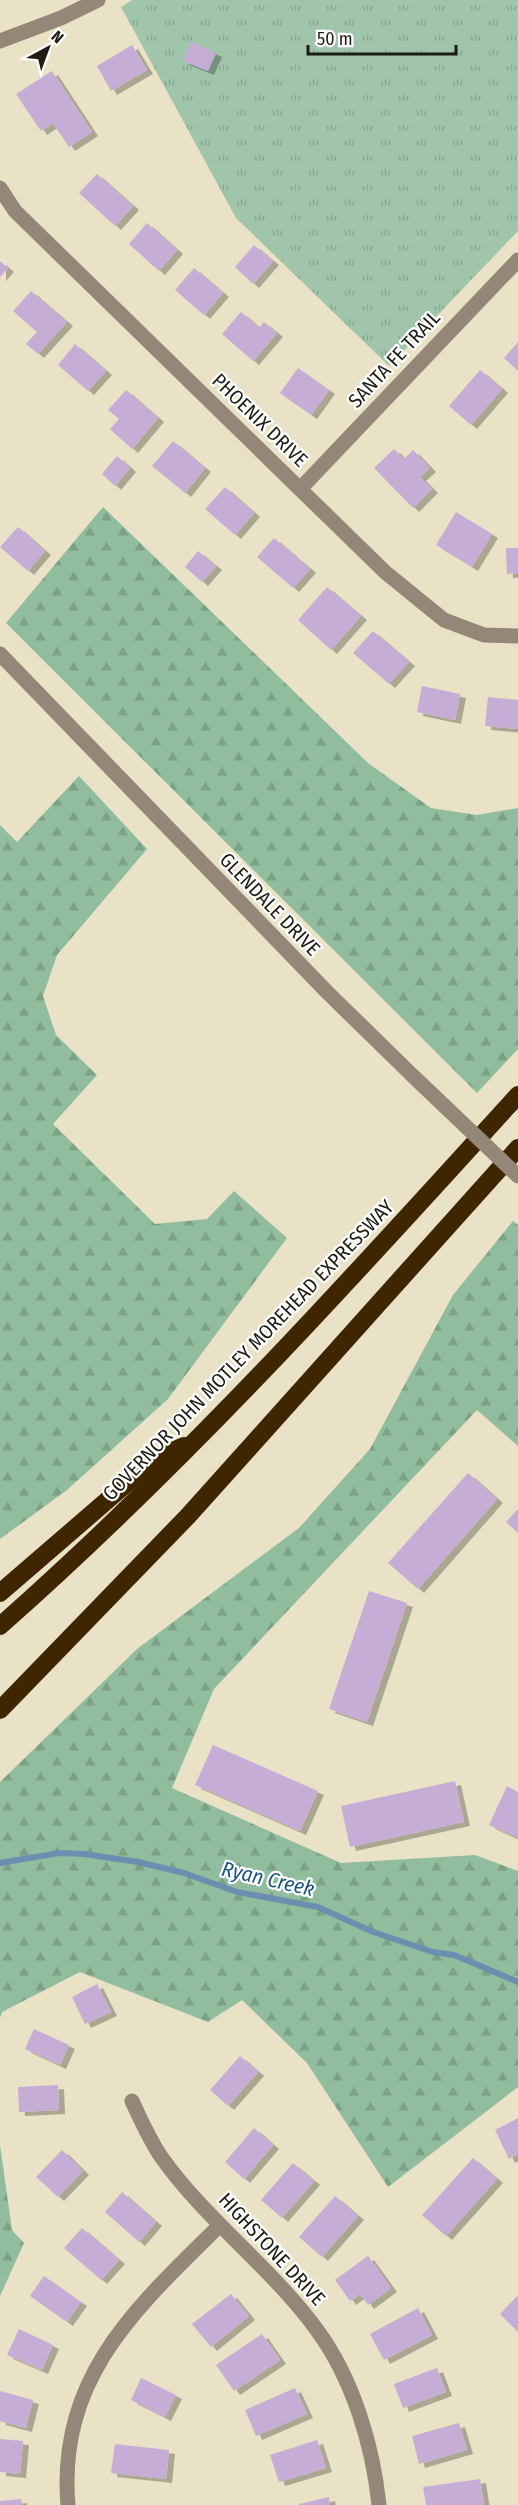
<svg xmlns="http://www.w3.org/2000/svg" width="518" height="2505" viewBox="0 0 518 2505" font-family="'Fira Sans Condensed',sans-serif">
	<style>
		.forest { fill: url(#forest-firs) }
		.park { fill: url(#park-tufts) }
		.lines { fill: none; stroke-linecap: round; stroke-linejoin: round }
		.stream { stroke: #6a8faf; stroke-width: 6 }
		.building { fill: #c5add6; filter: url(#shadow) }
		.minor { stroke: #958778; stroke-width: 15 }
		.highway { stroke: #3f2500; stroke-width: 18 }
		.minor-bridge { stroke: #958778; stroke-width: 15 }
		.labels { text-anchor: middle; stroke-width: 4.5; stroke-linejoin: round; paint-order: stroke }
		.street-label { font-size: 20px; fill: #1f1d13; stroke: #fff }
		.water-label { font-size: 21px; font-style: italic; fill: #1b5681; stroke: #fff }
	</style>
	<defs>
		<pattern id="forest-firs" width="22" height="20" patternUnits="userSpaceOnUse" patternTransform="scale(1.5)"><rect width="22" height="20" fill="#91bc9e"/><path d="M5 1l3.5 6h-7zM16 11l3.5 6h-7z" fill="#7da187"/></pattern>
		<pattern id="park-tufts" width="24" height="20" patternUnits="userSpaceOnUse" patternTransform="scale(1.5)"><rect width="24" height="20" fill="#a0c5ab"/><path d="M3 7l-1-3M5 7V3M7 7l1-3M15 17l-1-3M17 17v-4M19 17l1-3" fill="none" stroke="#89a992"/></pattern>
		<filter id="shadow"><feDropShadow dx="6" dy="4" stdDeviation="0" flood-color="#0004"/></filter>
	</defs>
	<rect width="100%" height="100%" fill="#e9e2c7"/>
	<g class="forest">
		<path d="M103 507 368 763 431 808 477 815 518 808V1049L477 1093 6 623Z"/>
		<path d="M79 776 147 849 57 955 43 996 56 1035 97 1075 53 1124 155 1224 207 1219 234 1191 287 1238 168 1399 67 1490 0 1539V825L17 842Z"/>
		<path d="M513 1221 518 1225V1446L477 1410 214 1689 172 1788 341 1863 475 1855 518 1871V2087L388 2187 307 2063 242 2000 208 2022 80 1972 2 2012 0 2018V1782L137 1649 299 1528 370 1449 453 1295Z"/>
		<path d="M0 2145 12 2230 24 2243 0 2296Z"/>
	</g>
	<path class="park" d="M132 0H518V231L389 366 236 218 121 7Z"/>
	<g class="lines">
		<path class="stream" d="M0 1863 59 1853 84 1854 138 1862 184 1873 237 1892 318 1907 373 1932 433 1952 454 1955 518 1982"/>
	</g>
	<g class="building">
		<path d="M191 42 216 53 208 71 183 61Z"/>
		<path d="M132 45 147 70 111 91 97 66Z"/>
		<path d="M52 71 92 132 69 147 53 123 41 131 16 94Z"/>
		<path d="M97 174 133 206 115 226 79 193Z"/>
		<path d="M147 223 177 250 159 271 129 244Z"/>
		<path d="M254 245 273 261 253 284 235 267Z"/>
		<path d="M0 261 8 268 0 277Z"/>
		<path d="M194 268 223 293 204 315 175 290Z"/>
		<path d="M31 291 67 322 38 354 26 344 37 332 13 311Z"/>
		<path d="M241 312 259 328 264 322 277 333 253 361 222 334Z"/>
		<path d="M518 342V371L504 358Z"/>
		<path d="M75 344 106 371 88 391 58 365Z"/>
		<path d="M298 368 329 390 311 415 280 393Z"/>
		<path d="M480 370 502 389 471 425 449 406Z"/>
		<path d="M126 390 158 418 132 449 110 429 119 419 108 410Z"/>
		<path d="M173 441 205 468 185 493 152 466Z"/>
		<path d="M394 449 404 459 413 450 430 468 420 477 432 489 413 508 374 468Z"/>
		<path d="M117 456 130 468 115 486 102 474Z"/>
		<path d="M225 487 254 513 235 535 205 509Z"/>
		<path d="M456 512 492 534 472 567 436 545Z"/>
		<path d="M18 527 45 551 28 571 0 547Z"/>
		<path d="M274 538 310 569 293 588 257 557Z"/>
		<path d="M506 548H518V573L507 574Z"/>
		<path d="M198 551 216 566 202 582 185 567Z"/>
		<path d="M327 587 361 616 331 650 298 620Z"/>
		<path d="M373 631 409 662 389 684 353 653Z"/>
		<path d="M422 686 460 694 455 720 417 712Z"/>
		<path d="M488 697 518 700V729L485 726Z"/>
		<path d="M468 1473 497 1499 418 1589 388 1563Z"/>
		<path d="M518 1509V1533L506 1522Z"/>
		<path d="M369 1591 407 1603 367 1722 329 1709Z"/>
		<path d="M213 1745 318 1791 300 1831 195 1785Z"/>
		<path d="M455 1781 464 1822 350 1847 341 1806Z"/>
		<path d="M507 1786 518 1792V1838L489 1825Z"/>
		<path d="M97 1984 111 2012 85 2024 72 1997Z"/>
		<path d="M34 2029 69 2045 60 2065 25 2049Z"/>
		<path d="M240 2056 258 2072 228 2106 210 2090Z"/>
		<path d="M58 2085 59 2110 19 2112 18 2087Z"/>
		<path d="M518 2118V2154L509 2159 495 2130Z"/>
		<path d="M254 2128 273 2145 244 2179 225 2162Z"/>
		<path d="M62 2150 83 2171 58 2197 36 2177Z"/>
		<path d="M473 2158 497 2179 446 2236 422 2215Z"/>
		<path d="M293 2163 314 2181 282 2218 261 2200Z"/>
		<path d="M122 2192 156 2222 139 2242 105 2212Z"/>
		<path d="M335 2196 358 2216 322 2257 299 2237Z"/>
		<path d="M82 2228 119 2260 101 2280 64 2248Z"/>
		<path d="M368 2256 391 2288 368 2305 360 2294 350 2301 335 2280Z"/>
		<path d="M44 2276 81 2302 67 2322 30 2296Z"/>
		<path d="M231 2294 249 2316 211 2347 192 2324Z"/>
		<path d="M518 2295V2332L500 2314Z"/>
		<path d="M418 2308 432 2335 384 2360 370 2334Z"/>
		<path d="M19 2329 53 2345 42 2370 7 2355Z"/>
		<path d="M262 2334 280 2360 234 2391 216 2365Z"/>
		<path d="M437 2368 446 2392 403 2408 394 2384Z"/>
		<path d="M141 2378 176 2395 165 2417 131 2400Z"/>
		<path d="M295 2388 307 2414 256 2436 245 2410Z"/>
		<path d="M0 2391 33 2400 26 2428 0 2421Z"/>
		<path d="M459 2423 467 2450 419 2464 412 2436Z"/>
		<path d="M0 2439 23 2441 20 2474 0 2472Z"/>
		<path d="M317 2440 326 2468 279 2482 270 2455Z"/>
		<path d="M115 2444 169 2450 166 2479 111 2473Z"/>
		<path d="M480 2479 484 2505H426L423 2487Z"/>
		<path d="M329 2497 330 2505H299V2504Z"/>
		<path d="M21 2499 22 2505H0V2501Z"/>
	</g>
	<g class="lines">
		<g class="minor">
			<path d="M0 41 61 18 98 0"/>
			<path d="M0 188 15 211 385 572 444 620 484 635 518 636"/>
			<path d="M301 488 518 260"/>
			<path d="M0 654 328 993 414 1077"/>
			<path d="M132 2101C141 2120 150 2141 162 2158 207 2221 271 2267 317 2330 353 2379 373 2446 379 2505"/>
			<path d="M68 2505C57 2377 137 2307 220 2225"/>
		</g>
		<g class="highway">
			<path d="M0 1593 155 1459 184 1446"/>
			<path d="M0 1626C186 1462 352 1278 518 1095"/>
			<path d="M0 1710 188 1516 518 1148"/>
		</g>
		<path class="minor-bridge" d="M414 1077 518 1176"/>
	</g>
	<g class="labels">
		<g class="street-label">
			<text transform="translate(394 359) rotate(-47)" y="7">SANTA FE TRAIL</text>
			<text transform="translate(260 420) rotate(44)" y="7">PHOENIX DRIVE</text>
			<text transform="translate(270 904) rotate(46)" y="7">GLENDALE DRIVE</text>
			<text transform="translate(248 1350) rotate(-46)" y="7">GOVERNOR JOHN MOTLEY MOREHEAD EXPRESSWAY</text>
			<text transform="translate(272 2249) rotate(47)" y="7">HIGHSTONE DRIVE</text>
		</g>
		<g class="water-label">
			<text transform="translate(268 1879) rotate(13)" y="7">Ryan Creek</text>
		</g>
	</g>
	<g transform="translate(48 48) rotate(41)" stroke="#ffffff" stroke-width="4.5" paint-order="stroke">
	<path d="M0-4.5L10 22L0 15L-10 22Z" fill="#1f1d13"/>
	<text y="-9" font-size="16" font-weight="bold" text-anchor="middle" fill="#1f1d13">N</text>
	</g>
	<path d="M308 45v9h148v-9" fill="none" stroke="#1f1d13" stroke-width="3"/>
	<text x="317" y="45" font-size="18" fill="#1f1d13" stroke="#ffffff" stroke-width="4.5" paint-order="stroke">50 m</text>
</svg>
